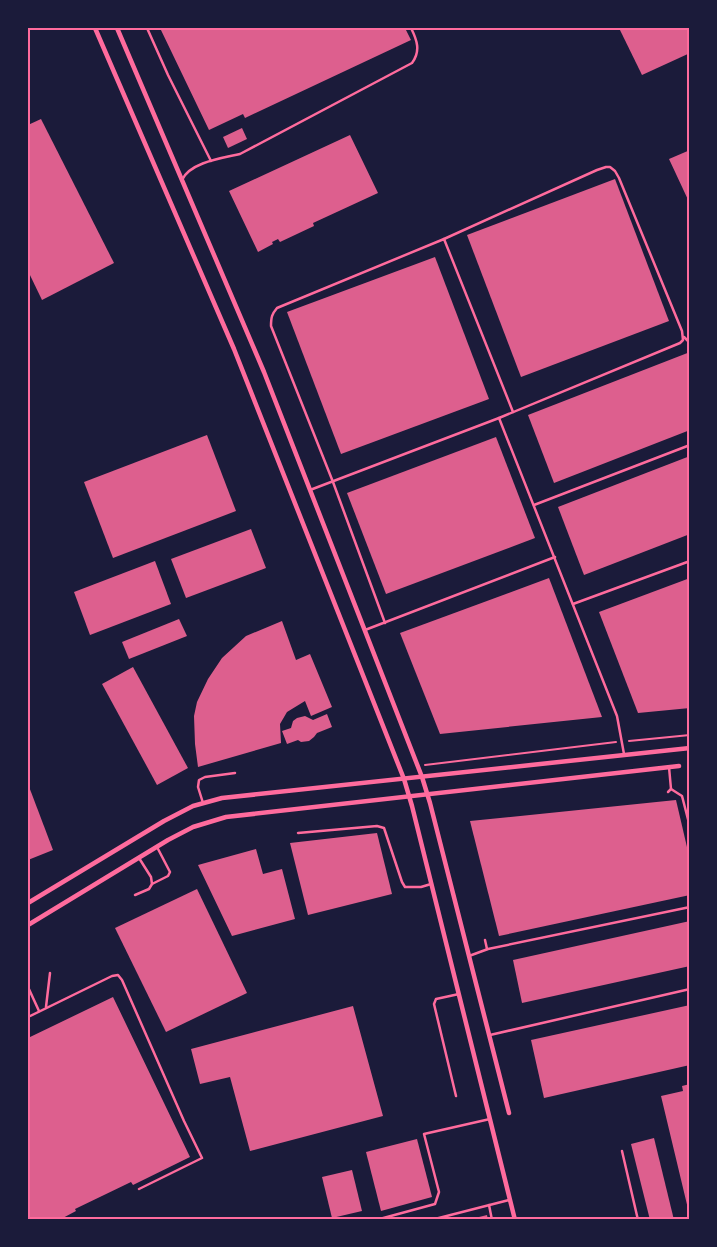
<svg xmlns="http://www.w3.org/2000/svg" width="717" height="1247" viewBox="0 0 717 1247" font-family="Rubik,sans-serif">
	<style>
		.building { fill: #dd5f8e }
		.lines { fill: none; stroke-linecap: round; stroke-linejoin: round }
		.path { stroke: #ff6b9d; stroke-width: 2 }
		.service { stroke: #ff6b9d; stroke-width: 2.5 }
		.minor { stroke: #ff6b9d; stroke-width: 4.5 }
		.neatline { fill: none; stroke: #ff6b9d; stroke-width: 2 }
	</style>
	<rect width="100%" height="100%" fill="#1b1b3a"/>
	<g class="building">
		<path d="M160 28H405L411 40 245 118 243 114 209 130Z"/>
		<path d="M619 28H690V53L642 75Z"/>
		<path d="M41 119 114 263 42 300 28 271V125Z"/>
		<path d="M242 128 247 139 228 148 223 137Z"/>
		<path d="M350 135 378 193 313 223 314 226 280 242 278 239 272 242 273 244 258 252 229 191Z"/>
		<path d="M690 150V204L669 159Z"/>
		<path d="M615 179 669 321 521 377 467 235Z"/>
		<path d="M435 257 489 399 341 454 287 312Z"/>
		<path d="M690 352V430L554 483 528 415Z"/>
		<path d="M207 435 236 511 113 558 84 482Z"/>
		<path d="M496 437 535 538 386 594 347 493Z"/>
		<path d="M690 456V534L584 575 558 507Z"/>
		<path d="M251 529 266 568 186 598 171 559Z"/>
		<path d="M155 561 171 604 90 635 74 592Z"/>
		<path d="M549 578 602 717 440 734 400 633Z"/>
		<path d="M690 578V708L638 713 599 612Z"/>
		<path d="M179 619 187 636 129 659 122 642Z"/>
		<path d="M282 621 296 660 310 654 332 707 311 716 305 701 287 712 280 724 281 743 198 767 195 744 194 716 197 702 208 679 222 658 246 636Z"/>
		<path d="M133 667 188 768 157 785 102 684Z"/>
		<path d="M327 714 332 727 317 733 314 737 309 741 301 742 298 740 287 744 282 731 291 728 293 721 297 718 305 716 313 720Z"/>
		<path d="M28 784 53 850 28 860Z"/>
		<path d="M676 800 690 860V895L499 936 470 821Z"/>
		<path d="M377 833 392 894 308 915 290 843Z"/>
		<path d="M256 849 263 874 282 869 295 919 232 936 198 865Z"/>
		<path d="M197 889 247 993 166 1032 115 928Z"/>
		<path d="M690 921V966L522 1003 513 960Z"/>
		<path d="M113 997 190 1157 133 1185 131 1182 75 1209 76 1211 59 1220H28V1038Z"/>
		<path d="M690 1005V1065L544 1098 531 1040Z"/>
		<path d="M353 1006 383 1116 250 1151 230 1077 200 1084 191 1049Z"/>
		<path d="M690 1084V1212L689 1213 661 1096 683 1091 682 1086Z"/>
		<path d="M654 1138 674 1220H650L631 1144Z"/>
		<path d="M417 1139 432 1197 381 1211 366 1152Z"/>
		<path d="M352 1170 362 1211 332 1218 322 1177Z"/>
		<path d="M487 1215 488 1220H471V1219Z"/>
	</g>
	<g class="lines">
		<g class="path">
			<path d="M629 741 690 735"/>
			<path d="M425 765 616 742"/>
		</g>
		<g class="service">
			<path d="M147 28 168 75 211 161"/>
			<path d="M182 180C190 162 223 158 240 154L412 63C421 51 417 40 411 28"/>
			<path d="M444 239 597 170 606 167H610L615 171 619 178 682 331 683 340 680 343 499 418"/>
			<path d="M684 337 690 343"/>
			<path d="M310 490 499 418 617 716 624 754"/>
			<path d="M534 505 690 445"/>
			<path d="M573 604 690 561"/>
			<path d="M385 623 333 482 271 326C271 317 272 314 277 308L444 239 513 412"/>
			<path d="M365 630 555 557"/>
			<path d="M671 789 682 796 690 827"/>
			<path d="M668 792 671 789 669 767"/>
			<path d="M203 803 198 787 199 780 205 777 235 773"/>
			<path d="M298 833 377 826 384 828 402 882 405 887H421L431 884"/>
			<path d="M152 884 168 876 170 872 157 847"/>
			<path d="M135 895 149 889 152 884 151 877 139 858"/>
			<path d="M485 940 487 949"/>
			<path d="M469 956 488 949 690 907"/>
			<path d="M28 987 39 1011"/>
			<path d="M46 1007 50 973"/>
			<path d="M28 1017 112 976 118 975 122 980 184 1121 202 1158 139 1189"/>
			<path d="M490 1035 690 989"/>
			<path d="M456 1096 434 1004 436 999 459 994"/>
			<path d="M622 1151 638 1220"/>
			<path d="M489 1205 492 1220"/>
			<path d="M376 1220 435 1204 439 1192 424 1134 490 1119"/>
			<path d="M431 1220 509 1200"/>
		</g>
		<g class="minor">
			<path d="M95 28 234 349 404 779 412 806 515 1220"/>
			<path d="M117 28 264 372 422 777 430 803 509 1113"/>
			<path d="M28 903 164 821 193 806 222 798 690 748"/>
			<path d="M28 925 168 840 193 827 226 817 679 766"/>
		</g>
	</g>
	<rect width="717" height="1247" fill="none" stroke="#1b1b3a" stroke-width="58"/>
	<rect x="29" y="29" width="659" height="1189" class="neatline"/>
</svg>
